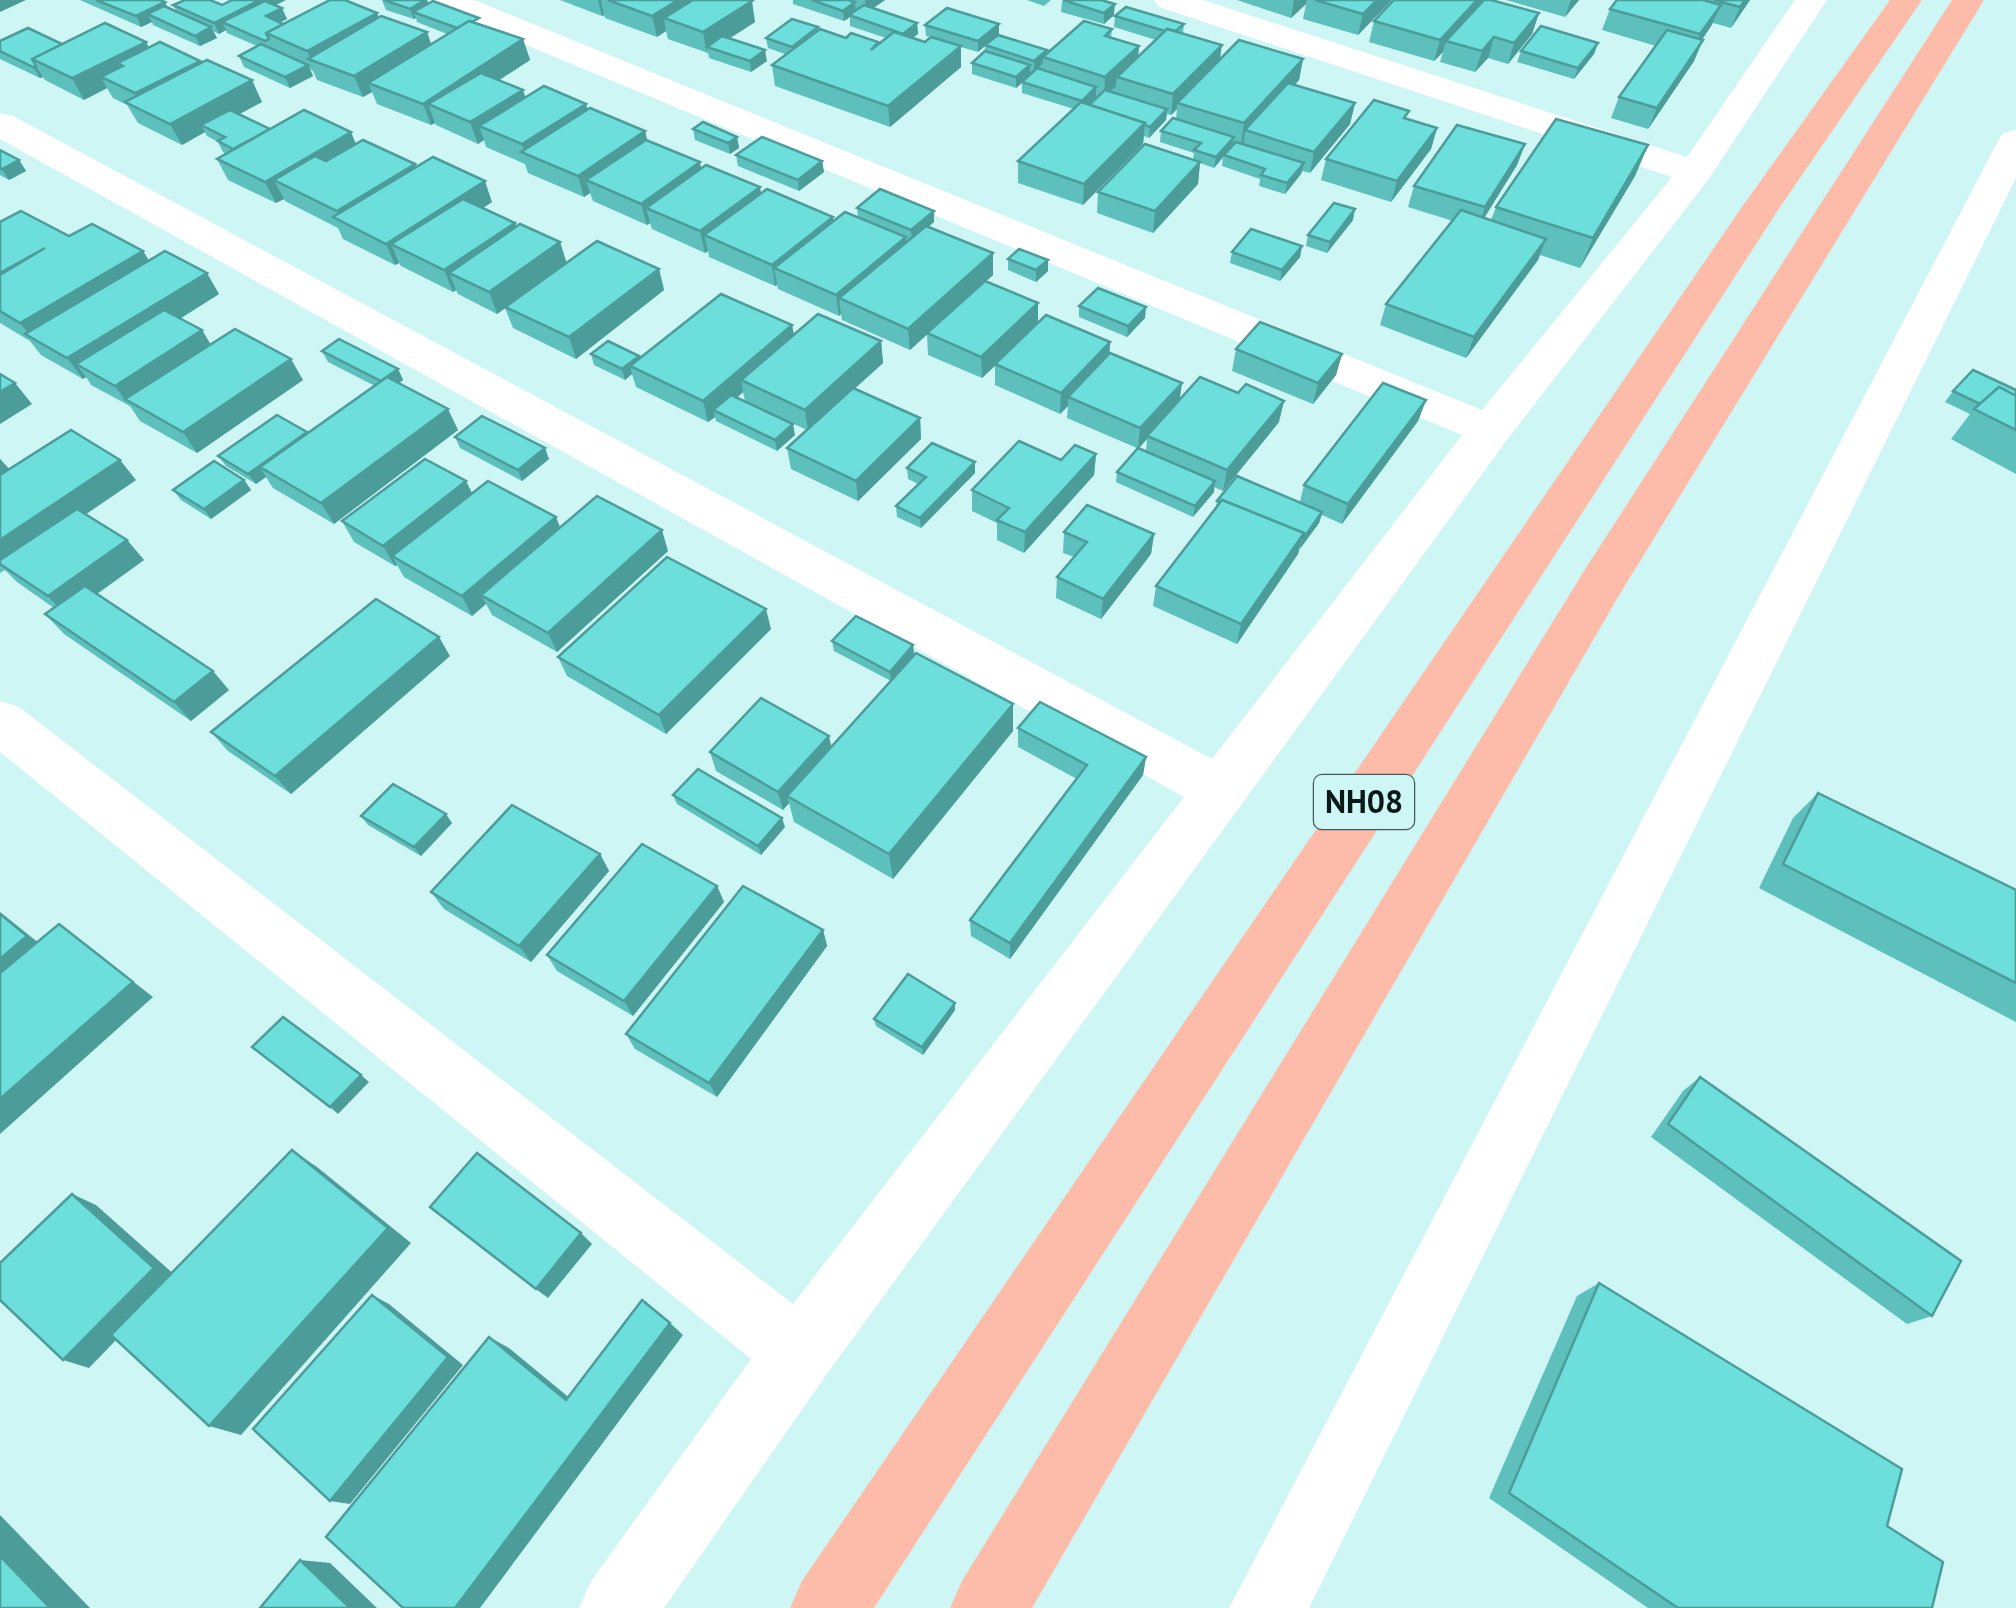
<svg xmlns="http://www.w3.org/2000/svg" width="2016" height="1608" viewBox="0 0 2016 1608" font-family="'PT Sans',sans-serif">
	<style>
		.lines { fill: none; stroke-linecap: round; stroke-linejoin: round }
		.street { fill: #fff; fill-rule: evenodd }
		.highway { fill: #fcbca9; fill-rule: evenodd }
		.wall { fill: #5dc0bd; fill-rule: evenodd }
		.shaded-wall { fill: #4c9c9a }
		.building { fill: #6cdfdc; stroke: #4c9c9a; stroke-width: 2.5 }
		.labels { text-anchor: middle; stroke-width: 8; stroke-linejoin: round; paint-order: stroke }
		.shield { fill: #cef6f4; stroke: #455b5b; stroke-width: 2.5 }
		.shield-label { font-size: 32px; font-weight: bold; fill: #0a1919 }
	</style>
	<rect width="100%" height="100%" fill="#cef6f4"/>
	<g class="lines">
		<g class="street">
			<path d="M430 0H474L1482 410 1672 177 1159 7 1154 0H1203L1687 157 1795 0H1827L1708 180 1506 441 824 1378 664 1608H579L591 1581 751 1359 0 752V701L19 707 793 1304 1184 797 0 139V113L13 116 1212 759 1462 435 435 7Z"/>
			<path d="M2016 130V178L1309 1608H1229L1998 141 2003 133Z"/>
		</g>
		<g class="highway">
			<path d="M1890 0H1922L1780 207 874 1608H790L802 1581 1742 207Z"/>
			<path d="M1952 0H1984L1618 597 1032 1608H950L962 1581 1584 571Z"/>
		</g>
	</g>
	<g class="wall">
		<path d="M80 0H160L168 8 177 12 173 5H276L287 19 280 22 283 24 379 17 427 32 431 44 447 34 417 22 416 18 414 19 386 10 382 0H427L428 3 481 24 523 39 530 60 499 80 525 97 588 110 645 131 647 140 701 169 833 221 858 217 857 208 934 222 928 227 993 253V275L986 281 1038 303V322L1110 342 1109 354 1182 383 1179 400 1279 422 1223 491 1214 487V492L1193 517 1116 482 1117 472 1137 448 1067 418 1068 406 1060 414 995 385V366L982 378 928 355 927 334 910 350 842 320 841 314 839 316 778 289 777 285 775 286 709 257 708 251 705 253 652 229 650 223 647 225 593 201 590 193 584 197 528 173 525 164 486 147 484 140 478 144 436 125 435 123 431 125 377 104 372 92 363 97 317 80 313 71 310 69 313 76 290 88 244 67 239 56 257 46 227 33 226 30 219 34 213 31 217 38 200 46 153 25 152 22 141 27ZM1147 439 1146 451 1139 448Z"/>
		<path d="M560 0H748L755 22 730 38 767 61 751 72 709 58 708 53 668 39 666 31 657 37 605 18 604 15 602 16Z"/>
		<path d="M793 0H885L873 8 917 23 918 34 913 38 925 42 931 37 926 36 925 25 999 24V34L1047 54 1112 29 1111 37 1139 46 1138 57 1156 40 1114 27 1115 16 1184 24 1183 33 1220 59H1303L1299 80 1295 85 1355 103 1350 124 1310 173 1302 171 1301 174 1285 194 1259 186 1260 179 1222 166 1223 158 1214 168 1200 163 1198 184 1153 233 1097 213 1098 192 1193 160 1194 153 1160 142 1161 131 1176 119 1177 109 1171 115 1167 114 1166 120 1149 138 1144 136 1143 144 1083 205 1018 183V161L1074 109 1022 93V83L1016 88 972 74V63L985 52V46L978 52 961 47V67L890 127 775 86 772 65 785 54 768 48 766 38 818 27 819 30 846 38 878 42V44L886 38 850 26V17L844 21 793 4Z"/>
		<path d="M1027 0H1051L1044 6Z"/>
		<path d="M1237 0H1392L1358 35 1303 19 1306 4 1291 18Z"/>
		<path d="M1506 0H1579L1565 17Z"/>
		<path d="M1617 0H1750L1731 28 1713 23 1702 40 1694 61 1648 129 1611 118 1619 97 1656 46 1602 30 1610 9Z"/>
		<path d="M1062 1 1114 15 1104 24 1061 12Z"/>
		<path d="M1539 13 1532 34 1508 64 1488 58 1475 72 1440 62 1443 52 1434 61 1369 42 1374 21Z"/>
		<path d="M0 41 62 44 146 42 149 48 201 63 262 102 238 114 270 129 356 143 415 164 417 167 492 202 483 208 516 227 560 242 566 262 659 269 664 290 576 359 513 328 505 308 497 314 458 294 456 290 453 292 401 266 399 263 395 265 343 239 338 228 285 201 284 199 276 203 228 180 217 159 226 154 223 152 218 142 207 136 205 132 182 145 138 123 127 105 113 98 107 88 84 100 45 80 43 77 40 78 0 59Z"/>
		<path d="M1598 43 1594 54 1574 79 1517 62 1521 51Z"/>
		<path d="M1407 119 1437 128 1431 149 1391 202 1321 180 1326 159Z"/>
		<path d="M693 129 737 137 739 148 730 154 695 140Z"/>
		<path d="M1525 144 1517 165 1484 218 1491 220 1496 207 1648 145 1635 176 1580 268 1540 255 1538 260 1466 358 1380 325 1386 304 1453 221 1408 207 1414 186Z"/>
		<path d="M0 150 19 160 26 171 9 180 0 175Z"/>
		<path d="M736 155 822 161 824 172 799 191 738 166Z"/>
		<path d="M1353 220 1327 253 1306 246 1308 235Z"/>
		<path d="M0 222 143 251 149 261 219 294 180 319 202 330 211 345 303 380 197 453 140 421 130 406 91 385 86 377 83 379 41 355 30 341 0 323Z"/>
		<path d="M1302 246 1300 257 1280 281 1230 263 1232 252Z"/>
		<path d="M1008 259 1048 271 1036 282 1008 270Z"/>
		<path d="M1079 306 1145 318 1127 337 1079 317Z"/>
		<path d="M792 325 794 335 881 341 883 363 854 389 920 418 921 439 858 501 791 469 787 448 807 430 745 401 743 392 737 398 795 435 777 451 716 421 715 417 708 422 636 387 632 374 625 380 594 365 591 354 639 358Z"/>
		<path d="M1236 349 1342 354 1336 375 1313 404 1232 371Z"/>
		<path d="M322 351 398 369 403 380 399 383 458 430 334 524 273 488 266 477 256 484 226 466 218 456 308 433 375 386 328 362Z"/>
		<path d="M2016 390V474L1951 439 1970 414 1945 402 1953 391Z"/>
		<path d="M1426 400 1418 421 1342 524 1322 515 1319 523 1299 549 1298 554 1237 644 1153 606 1156 586 1216 507 1217 501 1300 502 1304 485Z"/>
		<path d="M455 437 549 459 522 481 460 448Z"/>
		<path d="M1096 454 1094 475 1024 553 997 540V523L972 511V490L1061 460Z"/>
		<path d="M0 459 9 469 136 480 86 514 127 540 144 560 97 594 229 690 191 721 64 634 45 614 54 608 17 582 5 570 0 573Z"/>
		<path d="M907 468 975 473 921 528 897 517 896 506 918 484 908 479Z"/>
		<path d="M244 480 251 490 211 519 181 500 173 490Z"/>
		<path d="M466 481 472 493 560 528 668 551 557 652 492 615 486 604 472 616 404 577 397 565 395 566 354 542 342 521Z"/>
		<path d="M1064 532 1154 534 1151 554 1101 619 1056 598 1057 577 1074 557 1063 553Z"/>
		<path d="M771 629 666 734 567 676 558 657Z"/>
		<path d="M832 641 913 645 914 655 1013 704V731L893 879 794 822 789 803 783 810 716 771 710 752 832 747 891 681 834 651Z"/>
		<path d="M450 656 291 794 228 751 211 732Z"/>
		<path d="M1018 728 1146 757 1143 775 1010 959 971 936 970 920 1077 779 1018 747Z"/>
		<path d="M1818 793 2016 890V1022L1759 888 1793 818Z"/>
		<path d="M673 795 785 827 761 855 677 804Z"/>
		<path d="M361 816 452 823 421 856 368 825Z"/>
		<path d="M600 854 609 871 531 962 444 909 431 892Z"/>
		<path d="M717 886 724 902 633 1016 557 971 547 955Z"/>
		<path d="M823 930 827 946 717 1097 635 1049 626 1034Z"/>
		<path d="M955 1003V1010L923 1055 876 1026 874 1019Z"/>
		<path d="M1700 1077 1932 1316 1907 1324 1651 1137 1683 1091Z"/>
		<path d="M1599 1283 1887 1526 1932 1608H1648L1489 1498 1577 1296Z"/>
	</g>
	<g class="shaded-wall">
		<path d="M0 0H26L0 12Z"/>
		<path d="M260 0H286L233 27 222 22 226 30 219 34 214 23Z"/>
		<path d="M425 0H427L430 10 413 12 416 18 414 19 410 9Z"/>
		<path d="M598 0H601L604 15 602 16Z"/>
		<path d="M678 0H713L664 18 666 31 657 37 652 16Z"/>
		<path d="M865 0H885L866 13Z"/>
		<path d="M1294 0H1307L1306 4 1291 18Z"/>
		<path d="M1377 0H1392L1358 35 1363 14Z"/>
		<path d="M1477 0H1483L1446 41 1443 52 1434 61 1440 40Z"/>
		<path d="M1571 0H1579L1565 17Z"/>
		<path d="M1745 0H1750L1731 28 1740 7Z"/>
		<path d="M752 1 755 22 713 49 707 47V54L703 32Z"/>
		<path d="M165 2 170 13 147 14 152 22 141 27 136 16Z"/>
		<path d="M855 2 856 13 849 15 850 17 844 21 843 11Z"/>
		<path d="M1115 4 1114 15 1104 24V13Z"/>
		<path d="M1721 5 1711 26 1691 56 1700 34Z"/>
		<path d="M282 8 287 19 271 27 266 16Z"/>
		<path d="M377 13 386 34 311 60 307 51Z"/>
		<path d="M1539 13 1532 34 1508 64 1514 43Z"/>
		<path d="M917 23 918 34 903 44V34Z"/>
		<path d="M999 24V34L978 52V41Z"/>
		<path d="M211 27 217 38 200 46 195 36Z"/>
		<path d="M427 32 434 53 368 83 372 92 363 97 354 76Z"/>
		<path d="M1494 37 1488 58 1475 72 1482 51Z"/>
		<path d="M523 39 530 60 449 113 428 104 435 123 431 125 423 104Z"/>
		<path d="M1703 40 1694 61 1648 129 1657 108Z"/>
		<path d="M146 42 157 63 123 66 118 63 127 78 101 77 107 88 84 100 72 78Z"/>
		<path d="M1598 43 1594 54 1574 79 1578 68Z"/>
		<path d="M1222 45 1219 66 1177 103V109L1171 115 1173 94Z"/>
		<path d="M961 46V67L890 127 888 106Z"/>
		<path d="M1139 46 1137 67 1117 77 1116 86 1104 98 1105 77Z"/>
		<path d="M765 50 767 61 751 72 750 61Z"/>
		<path d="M1047 50V58L1043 57V63L1034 72V61Z"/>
		<path d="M1303 59 1299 80 1252 132 1245 130 1244 142 1241 145 1244 123Z"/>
		<path d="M200 61 210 82 145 112 135 93Z"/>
		<path d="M308 65 313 76 290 88 285 77Z"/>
		<path d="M1030 65V76L1016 88V77Z"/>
		<path d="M36 66 43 77 40 78 33 67Z"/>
		<path d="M252 80 262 102 210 130 201 125 205 132 182 145 170 124Z"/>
		<path d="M1096 87V98L1081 112 1082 101Z"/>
		<path d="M523 90 530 111 479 126 484 140 478 144 470 122Z"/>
		<path d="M1355 103 1350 124 1310 173 1314 152Z"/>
		<path d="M586 104 592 125 525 154 522 144Z"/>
		<path d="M1167 109 1166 120 1149 138 1150 127Z"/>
		<path d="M1145 123 1143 144 1083 205 1084 184Z"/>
		<path d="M1437 128 1431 149 1391 202 1397 181Z"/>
		<path d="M645 131 650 152 586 180 590 193 584 197 578 176Z"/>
		<path d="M351 132 360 154 274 180 284 199 276 203 265 182Z"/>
		<path d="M737 137 739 148 730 154 728 143Z"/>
		<path d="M1234 137 1232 148 1224 155 1214 168 1216 157Z"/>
		<path d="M1525 144 1517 165 1478 228 1485 207Z"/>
		<path d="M1648 145 1635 176 1580 268 1593 238Z"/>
		<path d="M19 160 26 171 9 180 2 169Z"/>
		<path d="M822 161 824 172 799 191 798 180Z"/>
		<path d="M700 162 704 184 646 208 650 223 647 225 641 204Z"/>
		<path d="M1200 162 1198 184 1153 233 1155 211Z"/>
		<path d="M1304 163 1301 174 1285 194 1287 183Z"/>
		<path d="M415 164 424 185 342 222 337 211Z"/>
		<path d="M485 181 492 202 412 254 391 244 399 263 395 265 386 244Z"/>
		<path d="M760 187 764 209 704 235 708 251 705 253 700 231Z"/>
		<path d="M1355 209 1353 220 1327 253 1330 242Z"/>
		<path d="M934 211V222L912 241 911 230Z"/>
		<path d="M833 217 836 238 774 268 777 285 775 286 772 265Z"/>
		<path d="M515 223 523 244 449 273 456 290 453 292 444 270Z"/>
		<path d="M906 237 907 258 839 298 841 314 839 316 836 295Z"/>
		<path d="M1546 239 1538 260 1466 358 1474 337Z"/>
		<path d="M560 242 567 264 497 314 489 292Z"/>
		<path d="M1302 246 1300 257 1280 281 1282 270Z"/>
		<path d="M143 251 156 272 31 337 20 323Z"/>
		<path d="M993 253V275L910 350 908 329Z"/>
		<path d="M1048 260V271L1036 282V270Z"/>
		<path d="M659 269 664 290 576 359 569 337Z"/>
		<path d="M207 273 219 294 92 373 76 364 86 377 83 379 67 358Z"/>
		<path d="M1038 303V324L982 378 981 357Z"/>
		<path d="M1146 307 1145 318 1127 337 1128 326Z"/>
		<path d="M792 325 796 347 741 380 743 392 719 413 713 410 715 417 708 422 703 401Z"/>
		<path d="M202 330 215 352 125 399 130 407 115 386Z"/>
		<path d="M881 341 883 363 808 431 805 410Z"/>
		<path d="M1110 342 1109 363 1068 397V406L1060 414 1061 393Z"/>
		<path d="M1342 354 1336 375 1313 404 1318 383Z"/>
		<path d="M639 356 642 367 630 366 632 374 625 380 622 369Z"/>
		<path d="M291 359 303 380 197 453 183 432Z"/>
		<path d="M398 369 403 380 387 392 381 381Z"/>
		<path d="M15 383 32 404 0 424V392Z"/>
		<path d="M1182 383 1179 404 1147 436V439L1138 449 1140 428Z"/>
		<path d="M1426 400 1418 421 1342 524 1348 504Z"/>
		<path d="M1284 401 1279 422 1223 491 1227 470Z"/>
		<path d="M448 409 458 430 334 524 321 503Z"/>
		<path d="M920 418 921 439 858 501 856 481Z"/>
		<path d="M793 424 795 435 777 451 775 440Z"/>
		<path d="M307 432 260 467 266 477 256 484 248 474Z"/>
		<path d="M545 448 549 459 522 481 518 470Z"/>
		<path d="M1096 454 1094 475 1024 553 1025 532Z"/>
		<path d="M0 459 10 470 0 477Z"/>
		<path d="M120 460 136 480 7 568 0 564V540Z"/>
		<path d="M975 462V473L921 528 920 518Z"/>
		<path d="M244 480 251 490 211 519 204 509Z"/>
		<path d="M466 481 476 502 392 556 397 565 395 566 383 546Z"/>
		<path d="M1215 481 1214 492 1193 517 1195 506Z"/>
		<path d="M1322 512 1319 523 1300 549 1303 539Z"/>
		<path d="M556 517 564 537 481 595 486 604 472 616 462 596Z"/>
		<path d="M662 530 668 551 557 652 548 633Z"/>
		<path d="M1304 533 1298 554 1237 644 1241 624Z"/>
		<path d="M1154 534 1151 554 1101 619 1103 599Z"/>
		<path d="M127 540 144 560 66 616 48 596Z"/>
		<path d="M766 609 771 629 666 734 659 715Z"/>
		<path d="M439 637 450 656 291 794 275 776Z"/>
		<path d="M913 645 914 655 891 682 890 672Z"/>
		<path d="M213 671 229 690 191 721 174 702Z"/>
		<path d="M1013 704V731L893 879 889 854Z"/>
		<path d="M829 736 833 754 787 796 789 803 783 810 778 792Z"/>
		<path d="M1146 757 1143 775 1010 959V943Z"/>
		<path d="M446 814 452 823 421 856 414 847Z"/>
		<path d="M782 818 785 827 761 855 758 846Z"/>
		<path d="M600 854 609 871 531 962 519 946Z"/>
		<path d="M717 886 724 902 633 1016 624 1001Z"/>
		<path d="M0 912 50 952 0 994Z"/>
		<path d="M59 924 153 997 0 1134V1099Z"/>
		<path d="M823 930 827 946 717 1097 709 1083Z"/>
		<path d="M955 1003V1010L923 1055 922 1047Z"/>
		<path d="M361 1075 369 1082 338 1114 330 1107Z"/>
		<path d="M292 1150 317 1167 411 1243 241 1435 209 1426Z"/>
		<path d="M72 1194 96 1205 177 1277 89 1368 63 1360Z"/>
		<path d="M581 1233 592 1244 548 1298 536 1289Z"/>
		<path d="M372 1295 389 1304 463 1365 350 1504 330 1501Z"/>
		<path d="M670 1323 683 1335 480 1608H455Z"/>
		<path d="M489 1337 509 1348 583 1409 566 1400Z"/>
		<path d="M0 1515 90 1608H50L0 1556Z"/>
		<path d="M300 1560 330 1563 377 1608H350Z"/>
	</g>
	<g class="building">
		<path d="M96 0H160L165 2 136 16Z"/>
		<path d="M185 0H210L222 5 232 0H260L214 23 173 5Z"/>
		<path d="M330 0H345L377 13 307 51 266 33Z"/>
		<path d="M384 0H425L410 9Z"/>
		<path d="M608 0H678L652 16Z"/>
		<path d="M693 0H748L752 1 703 32 664 18Z"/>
		<path d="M812 0H848L855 2 843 11Z"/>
		<path d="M1063 0H1101L1115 4 1104 13Z"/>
		<path d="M1315 0H1377L1363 14Z"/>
		<path d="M1394 0H1477L1440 40 1374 21Z"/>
		<path d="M1484 0H1491L1539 13 1514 43 1494 37 1482 51 1446 41Z"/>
		<path d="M1617 0H1703L1721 5 1700 34 1610 9Z"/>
		<path d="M1714 0H1745L1740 7Z"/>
		<path d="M265 1 282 8 266 16 283 24 266 33 269 39 265 41 222 22Z"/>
		<path d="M433 1 479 18 472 22 469 21 457 28 413 12Z"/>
		<path d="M864 5 917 23 903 34 849 15Z"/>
		<path d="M164 6 211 27 195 36 147 14Z"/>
		<path d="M1126 7 1184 24 1176 31 1167 29 1165 31 1115 16Z"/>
		<path d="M947 8 999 24 978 41 925 25Z"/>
		<path d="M381 16 427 32 354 76 308 59Z"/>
		<path d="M792 19 818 27 792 47 766 38Z"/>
		<path d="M469 21 523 39 423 104 368 83Z"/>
		<path d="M1084 21 1112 29 1105 36 1139 46 1105 77 1043 57Z"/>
		<path d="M105 23 146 42 72 78 32 59Z"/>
		<path d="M1541 26 1598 43 1578 68 1521 51Z"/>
		<path d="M28 28 62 44 32 59 36 66 33 67 0 51V41Z"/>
		<path d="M820 29 846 38 851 33 878 42 871 50 894 32 925 42 931 37 961 46 888 106 772 65Z"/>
		<path d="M1167 29 1222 45 1173 94 1117 77Z"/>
		<path d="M1667 30 1703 40 1657 108 1619 97Z"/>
		<path d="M998 35 1047 50 1034 61 985 45Z"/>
		<path d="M722 36 765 50 750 61 707 47Z"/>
		<path d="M1239 40 1303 59 1244 123 1177 103Z"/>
		<path d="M160 42 200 61 135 93 101 77 123 66 118 63Z"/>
		<path d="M261 44 308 65 285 77 239 56Z"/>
		<path d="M985 51 1030 65 1016 77 972 63Z"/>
		<path d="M207 60 252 80 170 124 125 102Z"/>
		<path d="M1037 68 1096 87 1082 101 1022 82Z"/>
		<path d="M481 73 523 90 470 122 428 104Z"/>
		<path d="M1288 83 1355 103 1314 152 1245 130Z"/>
		<path d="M544 86 586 104 522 144 479 126Z"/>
		<path d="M1105 90 1167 109 1150 127 1145 125V123L1089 105Z"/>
		<path d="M1374 100 1409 111 1404 118 1437 128 1397 181 1326 159Z"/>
		<path d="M1081 102 1145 123 1084 184 1018 161Z"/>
		<path d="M590 108 645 131 578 176 521 152Z"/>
		<path d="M230 110 270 129 233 149 218 141 225 137 201 125Z"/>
		<path d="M304 110 351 132 265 182 217 159Z"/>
		<path d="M1173 118 1234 137 1216 157 1194 150 1201 143 1161 131Z"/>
		<path d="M1556 119 1648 145 1593 238 1496 207Z"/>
		<path d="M703 122 737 137 728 143 693 129Z"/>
		<path d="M1457 125 1525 144 1485 207 1414 186Z"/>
		<path d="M762 137 822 161 798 180 736 155Z"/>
		<path d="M363 140 415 164 337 211 274 180 315 156 326 161Z"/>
		<path d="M646 140 700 162 641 204 586 180Z"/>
		<path d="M1236 142 1304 163 1287 183 1261 175 1265 169 1224 155Z"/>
		<path d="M1145 144 1200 162 1155 211 1098 192Z"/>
		<path d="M0 150 19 160 2 169 0 168Z"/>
		<path d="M433 157 485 181 386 244 333 217Z"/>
		<path d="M706 165 760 187 700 231 646 208Z"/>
		<path d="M767 189 833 217 772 265 704 235Z"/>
		<path d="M880 189 934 211 911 230 857 208Z"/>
		<path d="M463 199 515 223 444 270 391 244Z"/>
		<path d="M1334 203 1355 209 1330 242 1308 235Z"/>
		<path d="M1461 210 1546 239 1474 337 1386 304Z"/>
		<path d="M21 211 69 236 92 224 143 251 20 323 0 311V275L45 248 0 273V222Z"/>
		<path d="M845 212 906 237 836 295 774 268Z"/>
		<path d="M520 224 560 242 489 292 449 273Z"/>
		<path d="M926 226 993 253 908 329 839 298Z"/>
		<path d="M1251 229 1302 246 1282 270 1232 252Z"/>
		<path d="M597 241 659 269 569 337 505 307Z"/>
		<path d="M1019 249 1048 260 1036 270 1008 259Z"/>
		<path d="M165 251 207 273 67 358 25 334Z"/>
		<path d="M985 281 1038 303 981 357 927 333Z"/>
		<path d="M1098 288 1146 307 1128 326 1079 306Z"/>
		<path d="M721 294 792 325 703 401 630 366Z"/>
		<path d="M164 310 202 330 115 386 76 364Z"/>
		<path d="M818 314 881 341 805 410 741 380Z"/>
		<path d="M1046 315 1110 342 1061 393 995 364Z"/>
		<path d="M1260 322 1342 354 1318 383 1236 349Z"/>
		<path d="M235 329 291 359 183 432 125 399Z"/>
		<path d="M339 339 398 369 381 381 322 351Z"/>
		<path d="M608 341 639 356 622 369 591 354Z"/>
		<path d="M1110 353 1182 383 1140 428 1068 397Z"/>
		<path d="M1973 370 2016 390V396L1999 387 1980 404 1953 391Z"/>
		<path d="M0 374 15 383 0 392Z"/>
		<path d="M387 377 448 409 321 503 260 467Z"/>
		<path d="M1200 377 1238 393 1246 384 1284 401 1227 470 1147 436Z"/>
		<path d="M1383 383 1426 400 1348 504 1304 485Z"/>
		<path d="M1999 387 2016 396V430L1974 409Z"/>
		<path d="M853 388 920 418 856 481 787 448Z"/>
		<path d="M731 395 793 424 775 440 713 410Z"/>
		<path d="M277 415 307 432 248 474 218 456Z"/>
		<path d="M482 416 545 448 518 470 455 437Z"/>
		<path d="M71 430 120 460 0 540V475Z"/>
		<path d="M1019 441 1061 460 1075 445 1096 454 1025 532 997 520 1009 508 972 490Z"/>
		<path d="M932 443 975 462 920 518 896 506 926 477 907 468Z"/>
		<path d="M1138 448 1215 481 1195 506 1117 472Z"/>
		<path d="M425 459 466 481 383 546 342 521Z"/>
		<path d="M214 461 244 480 204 509 173 490Z"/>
		<path d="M1237 476 1322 512 1303 539 1304 533 1222 500 1220 502 1217 501Z"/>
		<path d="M488 481 556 517 462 596 392 556Z"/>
		<path d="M597 496 662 530 548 633 481 595Z"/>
		<path d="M1222 500 1304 533 1241 624 1156 586Z"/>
		<path d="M1087 505 1154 534 1103 599 1057 577 1087 542 1064 532Z"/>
		<path d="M77 509 127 540 48 596 0 564V560Z"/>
		<path d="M667 557 766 609 659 715 558 657Z"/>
		<path d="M85 586 213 671 174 702 45 614Z"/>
		<path d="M376 599 439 637 275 776 211 732Z"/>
		<path d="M856 616 913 645 890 672 832 641Z"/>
		<path d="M916 653 1013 704 889 854 787 796Z"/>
		<path d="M761 698 829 736 778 792 710 752Z"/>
		<path d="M1040 702 1146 757 1010 943 970 920 1087 765 1018 728Z"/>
		<path d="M698 769 782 818 758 846 673 795Z"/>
		<path d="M393 784 446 814 414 847 361 816Z"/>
		<path d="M1818 793 2016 890V983L1783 864Z"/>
		<path d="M512 805 600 854 519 946 431 892Z"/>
		<path d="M642 844 717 886 624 1001 547 955Z"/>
		<path d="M743 886 823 930 709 1083 626 1034Z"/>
		<path d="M0 914 27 936 0 959Z"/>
		<path d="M59 924 133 982 0 1099V973Z"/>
		<path d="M908 974 955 1003 922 1047 874 1019Z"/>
		<path d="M283 1017 361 1075 330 1107 252 1047Z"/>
		<path d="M1700 1077 1961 1261 1932 1316 1668 1124Z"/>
		<path d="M292 1150 388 1228 209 1426 111 1335Z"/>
		<path d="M477 1153 581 1233 536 1289 430 1207Z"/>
		<path d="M72 1194 154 1268 63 1360 0 1300V1263Z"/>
		<path d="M1599 1283 1902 1469 1887 1526 1943 1562 1932 1608H1678L1509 1493Z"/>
		<path d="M372 1295 448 1357 330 1501 253 1429Z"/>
		<path d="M642 1300 670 1323 455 1608H403L326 1537 489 1337 566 1400Z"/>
		<path d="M0 1556 50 1608H0Z"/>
		<path d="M300 1560 350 1608H260Z"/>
	</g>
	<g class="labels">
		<rect class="shield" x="1314" y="775" width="100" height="54" rx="8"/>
		<g class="shield-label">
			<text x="1364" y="813">NH08</text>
		</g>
	</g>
</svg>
